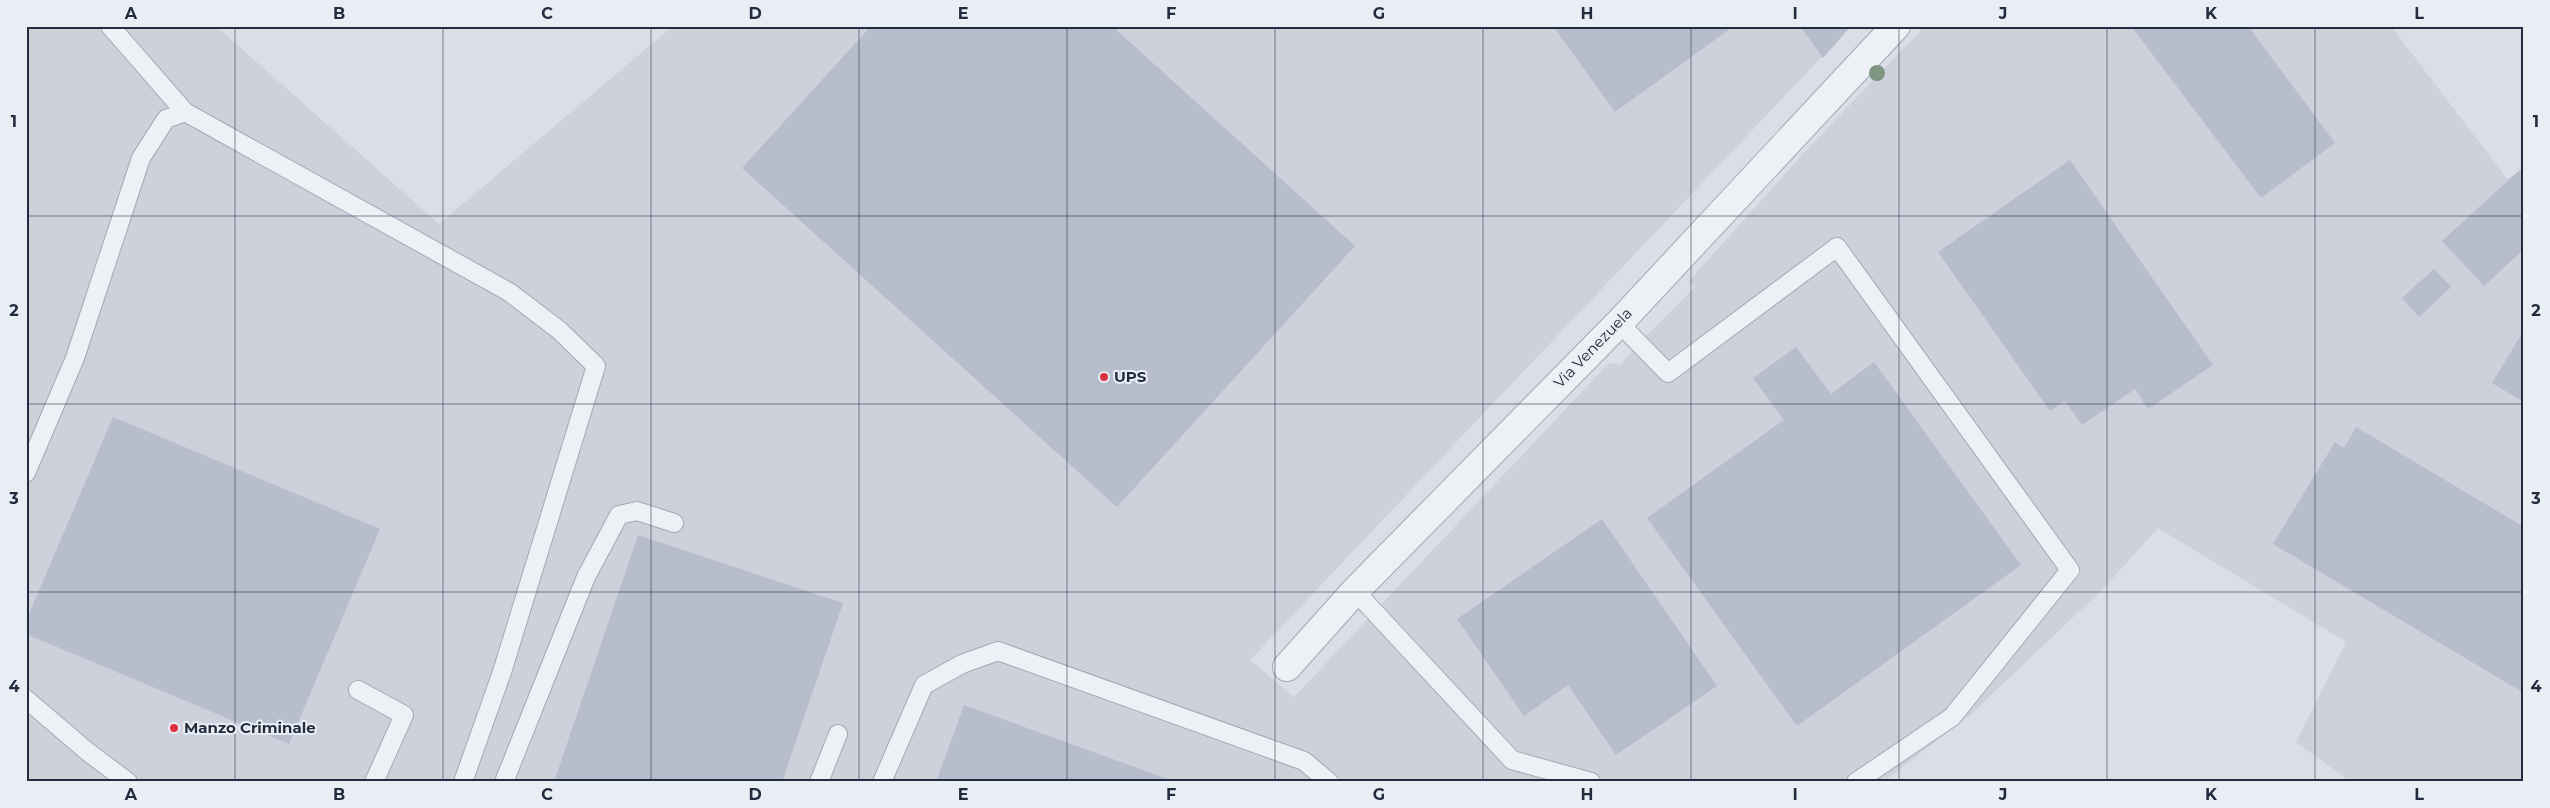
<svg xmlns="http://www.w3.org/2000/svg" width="2550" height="808" viewBox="0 0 2550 808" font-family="Montserrat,sans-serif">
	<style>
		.built { fill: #ccd1dc }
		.building { fill: #b7bdca }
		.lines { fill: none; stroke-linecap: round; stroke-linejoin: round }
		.service-casing { stroke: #a3a9b4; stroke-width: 20 }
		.minor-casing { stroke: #a3a9b4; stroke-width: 30 }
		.service { stroke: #edf0f5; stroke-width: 18 }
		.minor { stroke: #edf0f5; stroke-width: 28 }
		.tree { fill: #7f9682 }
		.grid { fill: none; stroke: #232c3e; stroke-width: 1; stroke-opacity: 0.55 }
		.poi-dot { fill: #db3042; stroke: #e9eef5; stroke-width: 2 }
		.labels { text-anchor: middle; stroke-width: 4; stroke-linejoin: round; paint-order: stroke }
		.street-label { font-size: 15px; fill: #232c3e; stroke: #e9eef5 }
		.poi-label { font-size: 15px; font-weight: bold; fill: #232c3e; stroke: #e9eef5; text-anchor: start }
		.neatline { fill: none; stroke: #232c3e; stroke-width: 2 }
		.grid-label { font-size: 16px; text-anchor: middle; font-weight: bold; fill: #232c3e }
	</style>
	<rect width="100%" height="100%" fill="#dadfe7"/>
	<path class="built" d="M26 26H216L439 224 673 26H1851L1250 660 1294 697 1609 363 1621 364 1638 344 1695 287 1688 282 1801 156 1925 26H2391L2507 179 2524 169V782H2351L2296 742 2346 642 2158 528 2102 590 1969 716 1883 782H26Z"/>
	<g class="building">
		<path d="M871 26H1112L1355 246 1117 507 742 168Z"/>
		<path d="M1553 26H1734L1615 112Z"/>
		<path d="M1800 26H1851L1823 58Z"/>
		<path d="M2131 26H2248L2335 143 2261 198Z"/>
		<path d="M2070 160 2213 365 2148 409 2135 389 2082 425 2065 401 2050 411 1938 252Z"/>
		<path d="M2522 168 2524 249 2484 286 2442 241Z"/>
		<path d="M2434 269 2451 287 2419 317 2402 298Z"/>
		<path d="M2524 330V402L2492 383Z"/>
		<path d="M1796 347 1831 394 1874 362 2021 565 1797 726 1647 518 1784 420 1753 378Z"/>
		<path d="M113 417 380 529 289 744 26 634V621Z"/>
		<path d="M2356 427 2524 527V693L2273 544 2335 442 2344 448Z"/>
		<path d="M1602 519 1717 686 1616 755 1568 685 1524 716 1457 619Z"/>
		<path d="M638 535 843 603 782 782H554Z"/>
		<path d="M964 705 1176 782H936Z"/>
	</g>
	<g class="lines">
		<defs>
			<g id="service">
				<path d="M110 26 185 112"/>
				<path d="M1619 323 1668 373 1837 247 2070 570 1952 717 1856 782"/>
				<path d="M26 473 75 358 141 158 166 119 185 112 509 292 559 330 596 366 502 672 463 782"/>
				<path d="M1355 591 1512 760 1591 782"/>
				<path d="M358 690 404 715 374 782"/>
				<path d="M26 699 88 752 128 782"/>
				<path d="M504 782 586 577 619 515 637 511 674 523"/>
				<path d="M819 782 838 734"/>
				<path d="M882 782 924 685 962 664 998 651 1304 761 1329 782"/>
			</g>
			<path id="minor" d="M1287 667 1355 591 1619 323 1896 26"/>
		</defs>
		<use href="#service" class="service-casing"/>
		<use href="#minor" class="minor-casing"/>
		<use href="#service" class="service"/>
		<use href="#minor" class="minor"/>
	</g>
	<circle class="tree" cx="1877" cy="73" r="8"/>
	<path class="grid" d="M235 26V782M443 26V782M651 26V782M859 26V782M1067 26V782M1275 26V782M1483 26V782M1691 26V782M1899 26V782M2107 26V782M2315 26V782M26 216H2524M26 404H2524M26 592H2524"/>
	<g class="poi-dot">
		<circle cx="1104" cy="377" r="5"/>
		<circle cx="174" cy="728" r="5"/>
	</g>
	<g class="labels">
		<g class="street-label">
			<text transform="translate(1593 348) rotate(-46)" y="5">Via Venezuela</text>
		</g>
		<g class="poi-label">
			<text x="1114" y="382">UPS</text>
			<text x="184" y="733">Manzo Criminale</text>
		</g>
	</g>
	<rect width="2550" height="808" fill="none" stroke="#e9eef5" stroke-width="55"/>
	<rect x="28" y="28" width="2494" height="752" class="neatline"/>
	<g class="grid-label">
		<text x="131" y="19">A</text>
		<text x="339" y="19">B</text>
		<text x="547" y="19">C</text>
		<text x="755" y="19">D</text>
		<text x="963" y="19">E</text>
		<text x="1171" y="19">F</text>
		<text x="1379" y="19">G</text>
		<text x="1587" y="19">H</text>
		<text x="1795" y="19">I</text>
		<text x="2003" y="19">J</text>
		<text x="2211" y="19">K</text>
		<text x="2419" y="19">L</text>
		<text x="14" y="127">1</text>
		<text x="2536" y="127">1</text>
		<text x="14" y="316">2</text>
		<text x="2536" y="316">2</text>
		<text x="14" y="504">3</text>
		<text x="2536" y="504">3</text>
		<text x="14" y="692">4</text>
		<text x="2536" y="692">4</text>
		<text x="131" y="800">A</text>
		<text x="339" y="800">B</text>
		<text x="547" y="800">C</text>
		<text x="755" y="800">D</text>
		<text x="963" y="800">E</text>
		<text x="1171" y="800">F</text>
		<text x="1379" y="800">G</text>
		<text x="1587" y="800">H</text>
		<text x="1795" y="800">I</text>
		<text x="2003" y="800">J</text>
		<text x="2211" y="800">K</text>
		<text x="2419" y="800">L</text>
	</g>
</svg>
